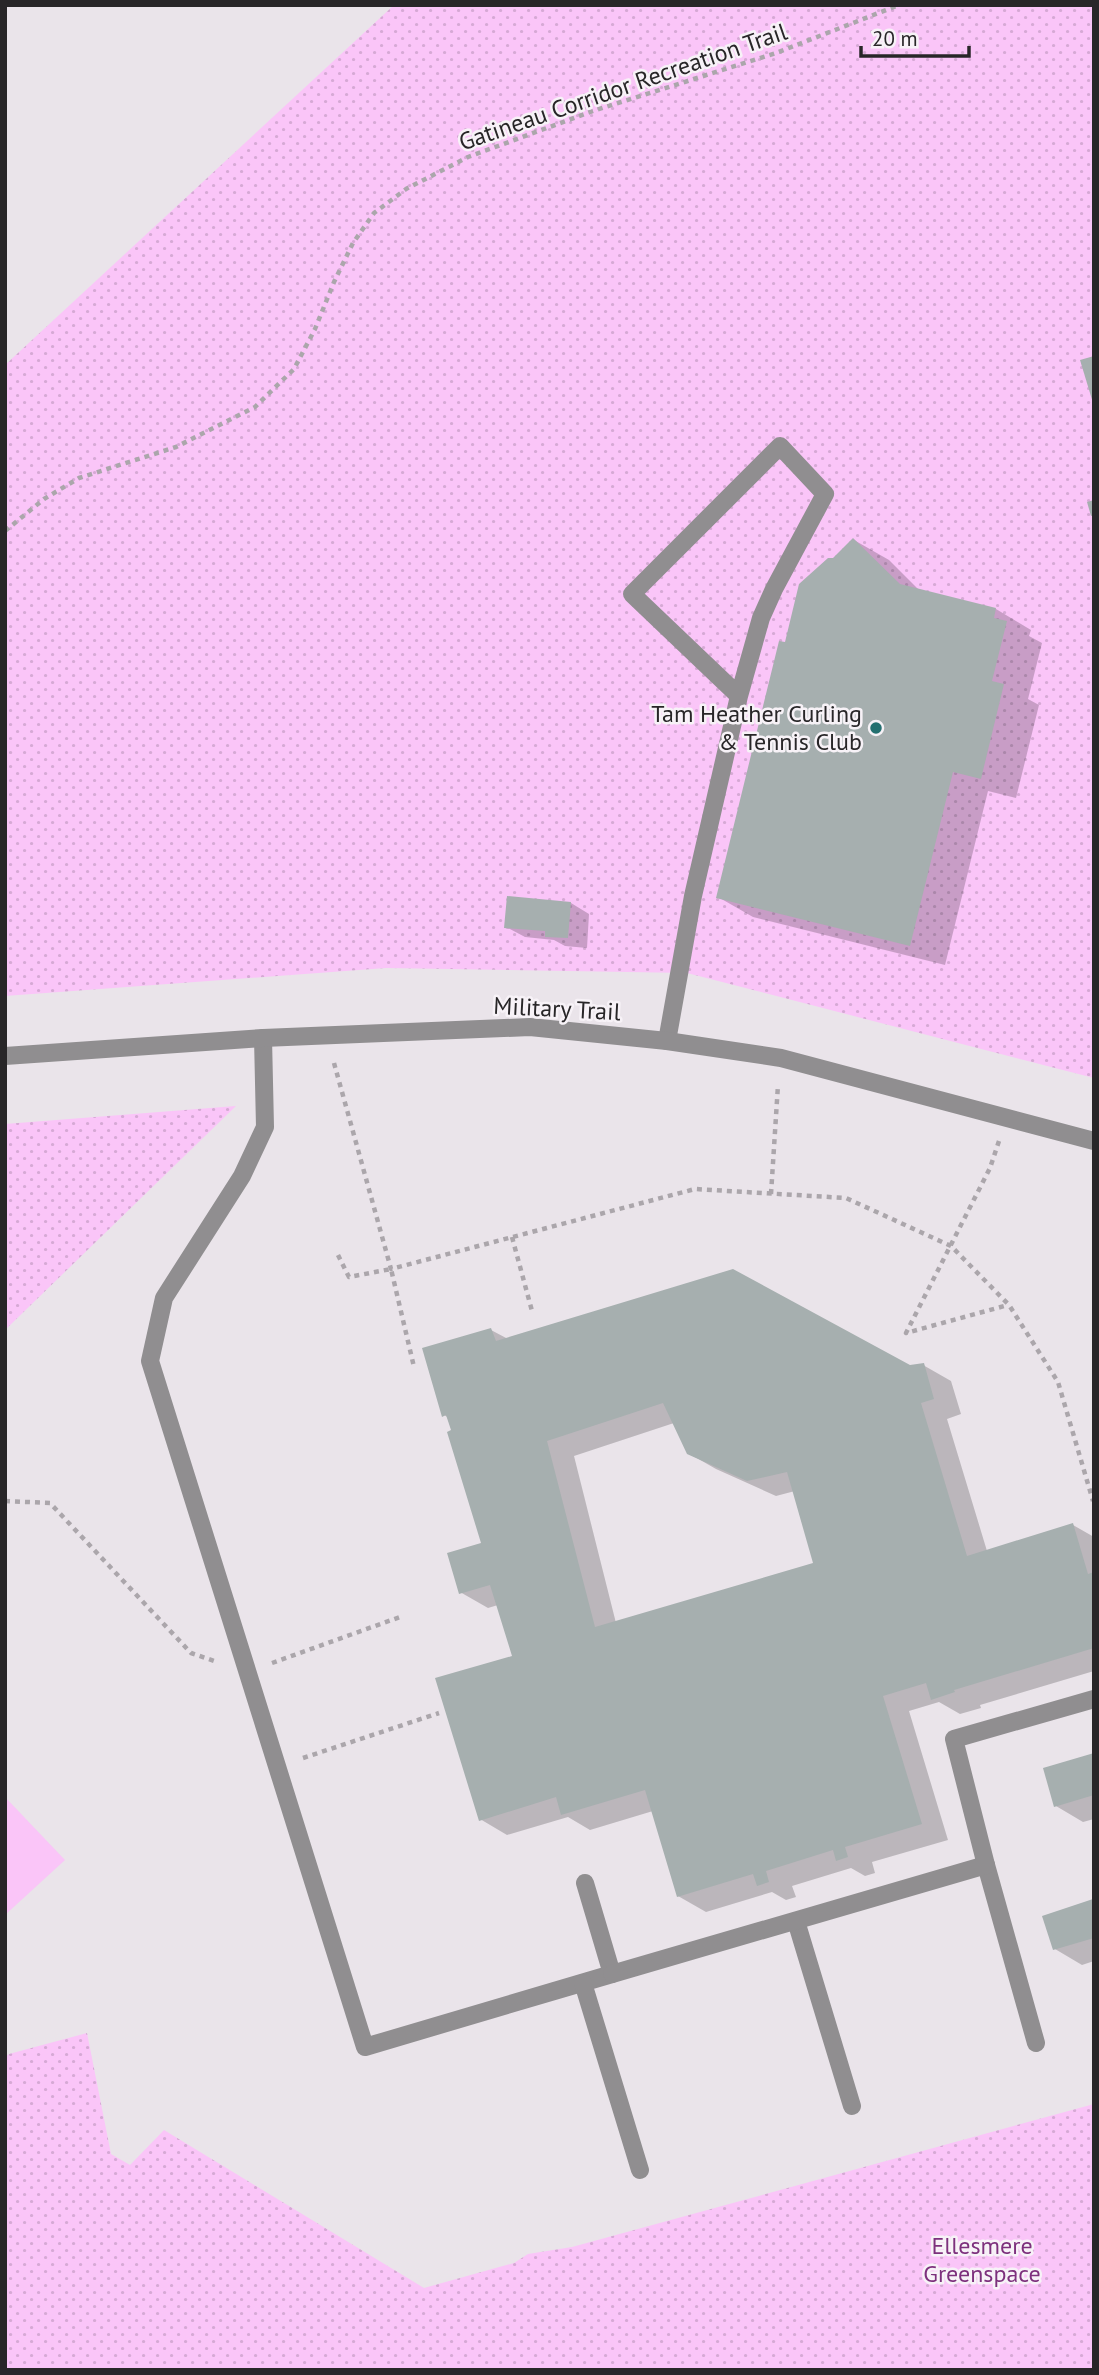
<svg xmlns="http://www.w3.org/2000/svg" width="1099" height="2375" viewBox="0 0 1099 2375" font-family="'PT Sans',sans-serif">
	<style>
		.grass { fill: url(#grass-dots) }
		.garden { fill: #fac5f8 }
		.shadow { fill: #0003; fill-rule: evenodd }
		.building { fill: #a6afaf; fill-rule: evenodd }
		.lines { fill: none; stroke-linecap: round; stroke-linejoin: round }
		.path { stroke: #aba6ab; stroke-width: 4.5; stroke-dasharray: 5 5; stroke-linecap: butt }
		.minor { stroke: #908e90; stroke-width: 18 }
		.poi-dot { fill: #247070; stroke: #f7f2f7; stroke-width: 2.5 }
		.labels { text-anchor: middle; stroke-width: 5; stroke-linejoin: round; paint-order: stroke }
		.street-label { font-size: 24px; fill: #282628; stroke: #f7f2f7 }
		.poi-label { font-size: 24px; fill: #282628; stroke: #f7f2f7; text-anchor: end }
		.park-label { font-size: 24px; fill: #7d307d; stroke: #f7f2f7 }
	</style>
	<defs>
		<pattern id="grass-dots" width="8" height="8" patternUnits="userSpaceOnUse" patternTransform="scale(1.75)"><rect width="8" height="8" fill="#fac5f8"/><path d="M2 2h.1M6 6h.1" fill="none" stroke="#d6a9d5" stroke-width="1.8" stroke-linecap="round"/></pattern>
	</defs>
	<rect width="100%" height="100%" fill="#eae4ea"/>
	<g class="grass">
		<path d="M394 5H1094V1078L687 973 386 968 5 996V365Z"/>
		<path d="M236 1106 5 1330V1124Z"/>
		<path d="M87 2033 111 2154 130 2165 164 2130 424 2288 514 2263 528 2254 572 2247 1094 2104V2370H5V2057L9 2054Z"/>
	</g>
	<path class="garden" d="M5 1797 65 1860 5 1915Z"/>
	<g class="shadow">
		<path d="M854 540 889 560 919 590 996 609 1031 630 1029 636 1042 643 1028 699 1039 705 1016 798 988 791 945 965 753 917 718 897 786 644 834 560Z"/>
		<path d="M508 898 571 903 589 914 587 948 565 946 554 940 525 937 506 927Z"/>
		<path d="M491 1330 508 1339 910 1367 923 1365 951 1381 961 1414 947 1419 987 1551 1073 1525 1094 1537V1671L980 1705 981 1708 960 1714 939 1702 909 1711 948 1840 872 1862 875 1873 865 1876 851 1868 792 1886 796 1897 786 1900 772 1892 706 1912 678 1896 653 1811 590 1830 568 1817 507 1835 480 1819 514 1657 498 1605 488 1608 460 1592 483 1544 453 1431 449 1418 444 1415ZM674 1423 688 1453 716 1469 776 1496 795 1491 815 1565 616 1623 574 1456Z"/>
		<path d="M1094 1755V1819L1083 1822 1056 1806Z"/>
		<path d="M1093 1901 1094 1961 1082 1965 1055 1949Z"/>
	</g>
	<g class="building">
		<path d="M1094 356V403H1093L1080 360Z"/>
		<path d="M1094 500V515L1091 516 1087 502Z"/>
		<path d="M853 538 900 584 996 608 994 618 1007 621 992 681 1004 684 981 779 953 772 910 946 716 898 779 641 785 642 799 584 828 558H833Z"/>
		<path d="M507 896 571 902 568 938 545 937V931L504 928Z"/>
		<path d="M733 1269 910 1365 924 1363 934 1399 921 1403 967 1556 1073 1523 1088 1574 1094 1572V1648L954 1690 955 1692 931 1700 926 1683 883 1696 922 1824 845 1847 848 1857 836 1861 833 1850 766 1871 769 1882 757 1886 753 1874 677 1897 645 1790 561 1815 556 1797 479 1821 435 1678 512 1656 490 1585 459 1594 447 1553 481 1543 447 1432 451 1430 446 1415 442 1417 422 1348 491 1328 496 1341ZM663 1403 687 1454 747 1481 787 1472 813 1563 595 1627 547 1441Z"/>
		<path d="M1094 1753V1795L1054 1807 1043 1768Z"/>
		<path d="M1093 1899 1094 1938 1053 1950 1042 1916Z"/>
	</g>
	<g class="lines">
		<g class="path">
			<path d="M5 531 44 499 79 478 176 447 255 407 294 369 315 329 334 282 353 243 374 213 406 189 468 157 593 111 776 53 899 5"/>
			<path d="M334 1063 391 1269 695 1189 846 1198 951 1246 1009 1305 1058 1382 1093 1501"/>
			<path d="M999 1141 990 1168 906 1333 1008 1305"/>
			<path d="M771 1194 778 1085"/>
			<path d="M512 1237 532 1311"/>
			<path d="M338 1255 349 1277 391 1269 414 1367"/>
			<path d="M5 1501 50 1503 191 1653 217 1662"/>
			<path d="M272 1663 400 1617"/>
			<path d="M303 1758 439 1713"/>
		</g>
		<g class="minor">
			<path d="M263 1038 265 1127 242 1176 164 1298 150 1361 365 2047 612 1974 585 1883"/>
			<path d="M667 1041 693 896 739 696 761 618 774 589 825 494 780 446 632 594 739 696"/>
			<path d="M5 1056 263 1038 530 1027 667 1041 781 1058 1094 1141"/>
			<path d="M986 1865 1036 2043"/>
			<path d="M796 1921 852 2106"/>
			<path d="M612 1974 986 1865 954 1739 1094 1699"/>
			<path d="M583 1983 640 2170"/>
		</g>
	</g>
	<circle class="poi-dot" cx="876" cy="728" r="7"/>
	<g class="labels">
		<g class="street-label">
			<text transform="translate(623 87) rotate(-19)" y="8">Gatineau Corridor Recreation Trail</text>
			<text transform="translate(557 1009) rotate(3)" y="8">Military Trail</text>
		</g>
		<g class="poi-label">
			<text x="862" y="722">Tam Heather Curling<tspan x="862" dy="28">&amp; Tennis Club</tspan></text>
		</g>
		<g class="park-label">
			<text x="982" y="2254">Ellesmere<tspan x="982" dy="28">Greenspace</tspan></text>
		</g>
	</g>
	<rect width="1099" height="2375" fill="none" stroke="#282628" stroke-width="14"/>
	<path d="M861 46v10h108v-10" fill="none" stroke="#282628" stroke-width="3.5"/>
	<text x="872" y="46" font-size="21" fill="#282628" stroke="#f7f2f7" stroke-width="5" paint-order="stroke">20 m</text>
</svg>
